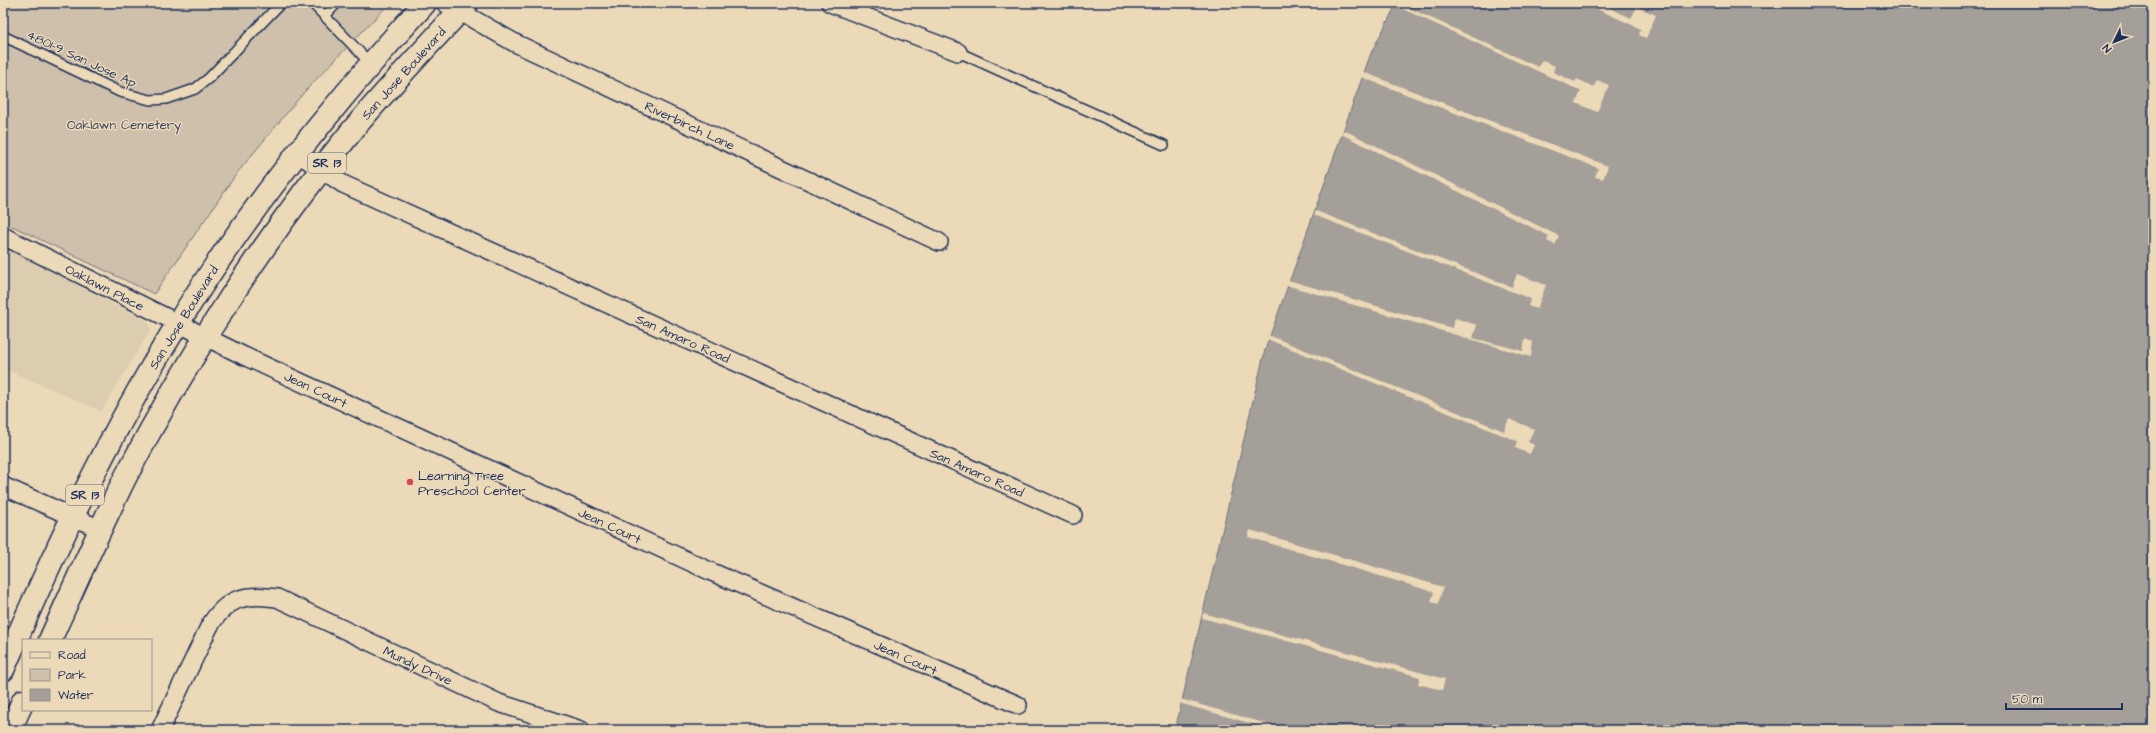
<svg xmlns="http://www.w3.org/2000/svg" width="2156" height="733" viewBox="0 0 2156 733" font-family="'Architects Daughter',sans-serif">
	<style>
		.built { fill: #dcccb0 }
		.green { fill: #cec0aa; stroke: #747884 }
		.water { fill: #a49f98; stroke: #6d7281 }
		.pier { fill: #ecd9b7 }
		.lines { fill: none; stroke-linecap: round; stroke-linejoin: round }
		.lane-casing { stroke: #1b2f5e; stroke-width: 12 }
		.street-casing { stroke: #1b2f5e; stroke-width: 20 }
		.primary-casing { stroke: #1b2f5e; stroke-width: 25 }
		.lane { stroke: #ecd9b7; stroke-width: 9 }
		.street { stroke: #ecd9b7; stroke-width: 17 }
		.primary { stroke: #ecd9b7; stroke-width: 22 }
		.poi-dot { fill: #d1495b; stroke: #ecd9b7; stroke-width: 1.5 }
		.labels { text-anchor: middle; stroke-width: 3; stroke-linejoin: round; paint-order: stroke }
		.shield { fill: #ecd9b7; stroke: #5a6279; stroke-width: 1 }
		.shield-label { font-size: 12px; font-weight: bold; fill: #1b2f5e }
		.street-label { font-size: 13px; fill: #1b2f5e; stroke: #ecd9b7 }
		.park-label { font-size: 13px; fill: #364569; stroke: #ecd9b7 }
		.poi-label { font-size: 13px; fill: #1b2f5e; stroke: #ecd9b7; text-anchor: start }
	</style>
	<rect width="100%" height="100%" fill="#ecd9b7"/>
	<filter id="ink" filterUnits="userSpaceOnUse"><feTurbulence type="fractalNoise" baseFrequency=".025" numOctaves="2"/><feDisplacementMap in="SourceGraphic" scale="8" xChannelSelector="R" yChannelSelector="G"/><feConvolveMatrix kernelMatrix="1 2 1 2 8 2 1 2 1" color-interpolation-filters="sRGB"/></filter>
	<g filter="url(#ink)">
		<path class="built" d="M3 246 148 322 151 329 101 411 3 368Z"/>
		<path class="green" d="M3 3H390L305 91 237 173 154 294 12 226 3 242Z"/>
		<path class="water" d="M1397 3H2153V730H1175L1265 350 1371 53Z"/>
		<g class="pier">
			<path d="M1395 3H1398L1538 67 1542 60 1555 66 1553 72 1575 82 1577 79 1594 87 1597 80 1609 85 1597 112 1576 103 1581 91 1394 5Z"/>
			<path d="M1584 3H1599L1631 18 1637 7 1656 15 1646 38 1639 35 1641 29Z"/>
			<path d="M1363 72 1608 166 1603 179 1595 177 1598 168 1361 77Z"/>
			<path d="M1344 130 1559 236 1555 245 1547 241 1549 236 1341 134Z"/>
			<path d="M1316 211 1512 287 1517 274 1546 285 1537 309 1528 306 1531 299 1314 215Z"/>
			<path d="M1288 280 1452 328 1455 318 1477 325 1473 338 1523 351 1525 339 1533 342 1531 357 1286 285Z"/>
			<path d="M1268 335 1504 431 1509 419 1534 429 1528 442 1534 445 1530 454 1515 448 1517 441 1267 339Z"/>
			<path d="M1250 530 1443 587 1438 604 1431 602 1434 592 1248 537Z"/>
			<path d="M1203 613 1445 679 1442 690 1418 684 1420 677 1202 618Z"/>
			<path d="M1180 699 1288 730H1274L1179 703Z"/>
		</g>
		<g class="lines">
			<defs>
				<g id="lane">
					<path d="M312 3 370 63"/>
					<path d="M325 16 337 3"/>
					<path d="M3 36 120 92 150 100 166 99 195 89 209 78 281 3"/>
					<path d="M958 52 1164 145"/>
				</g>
				<g id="street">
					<path d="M445 3 515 43 939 242"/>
					<path d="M830 3 958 52"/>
					<path d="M297 153 343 184 1073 515"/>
					<path d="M3 236 244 356 714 573 1018 705"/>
					<path d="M3 486 100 529"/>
					<path d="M160 730 209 627C226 598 245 593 277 598L499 703 581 730"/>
				</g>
				<g id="primary">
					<path d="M50 640C75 585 99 530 126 476 188 357 266 236 351 132 388 87 428 46 467 3"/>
					<path d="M3 670C54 552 109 434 177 325 248 209 334 103 425 3"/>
					<path d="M10 730 23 701"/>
				</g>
			</defs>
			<use href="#lane" class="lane-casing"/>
			<use href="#street" class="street-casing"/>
			<use href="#primary" class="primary-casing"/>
			<use href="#lane" class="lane"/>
			<use href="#street" class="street"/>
			<use href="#primary" class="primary"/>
		</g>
	</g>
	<circle class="poi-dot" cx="410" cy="482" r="4"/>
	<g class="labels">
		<g class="shield">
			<rect x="308" y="153" width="38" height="20" rx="3"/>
			<rect x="66" y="485" width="38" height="20" rx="3"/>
		</g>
		<g class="shield-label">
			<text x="327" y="167">SR 13</text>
			<text x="85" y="499">SR 13</text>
		</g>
		<g class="street-label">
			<text transform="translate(82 58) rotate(25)" y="5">4801-9 San Jose Ap</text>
			<text transform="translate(403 73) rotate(-48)" y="5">San Jose Boulevard</text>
			<text transform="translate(690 125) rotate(25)" y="5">Riverbirch Lane</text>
			<text transform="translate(105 287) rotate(27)" y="5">Oaklawn Place</text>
			<text transform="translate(183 317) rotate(-58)" y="5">San Jose Boulevard</text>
			<text transform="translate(683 338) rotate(24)" y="5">San Amaro Road</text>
			<text transform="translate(316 389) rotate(25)" y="5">Jean Court</text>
			<text transform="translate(977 472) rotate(24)" y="5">San Amaro Road</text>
			<text transform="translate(610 525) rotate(25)" y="5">Jean Court</text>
			<text transform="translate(906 657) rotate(24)" y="5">Jean Court</text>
			<text transform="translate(418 665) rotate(25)" y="5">Mundy Drive</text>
		</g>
		<g class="park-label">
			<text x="124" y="129">Oaklawn Cemetery</text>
		</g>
		<g class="poi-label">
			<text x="418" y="480">Learning Tree<tspan x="418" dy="15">Preschool Center</tspan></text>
		</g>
	</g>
	<rect width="2156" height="733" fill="none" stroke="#ecd9b7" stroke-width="16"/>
	<rect x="8" y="8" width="2140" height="717" fill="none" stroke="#1b2f5e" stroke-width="1.5" filter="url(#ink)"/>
	<rect x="22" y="639" width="130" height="72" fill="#ecd9b7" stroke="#989593"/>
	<rect x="30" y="652" width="20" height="6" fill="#ecd9b7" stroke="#989593"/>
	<text x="58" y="659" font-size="12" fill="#1b2f5e">Road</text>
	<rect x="30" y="669" width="20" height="12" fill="#cec0aa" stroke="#989593"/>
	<text x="58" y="679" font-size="12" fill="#1b2f5e">Park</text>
	<rect x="30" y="689" width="20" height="12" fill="#a49f98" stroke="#989593"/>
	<text x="58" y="699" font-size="12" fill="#1b2f5e">Water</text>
	<g transform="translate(2114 42) rotate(227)" stroke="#ecd9b7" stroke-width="3" paint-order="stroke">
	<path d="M0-3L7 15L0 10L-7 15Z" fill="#1b2f5e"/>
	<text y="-6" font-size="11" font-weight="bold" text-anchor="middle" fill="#1b2f5e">N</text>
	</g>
	<path d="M2006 703v6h116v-6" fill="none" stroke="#1b2f5e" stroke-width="2"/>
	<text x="2012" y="703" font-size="12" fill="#1b2f5e" stroke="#ecd9b7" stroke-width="3" paint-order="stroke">50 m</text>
</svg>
